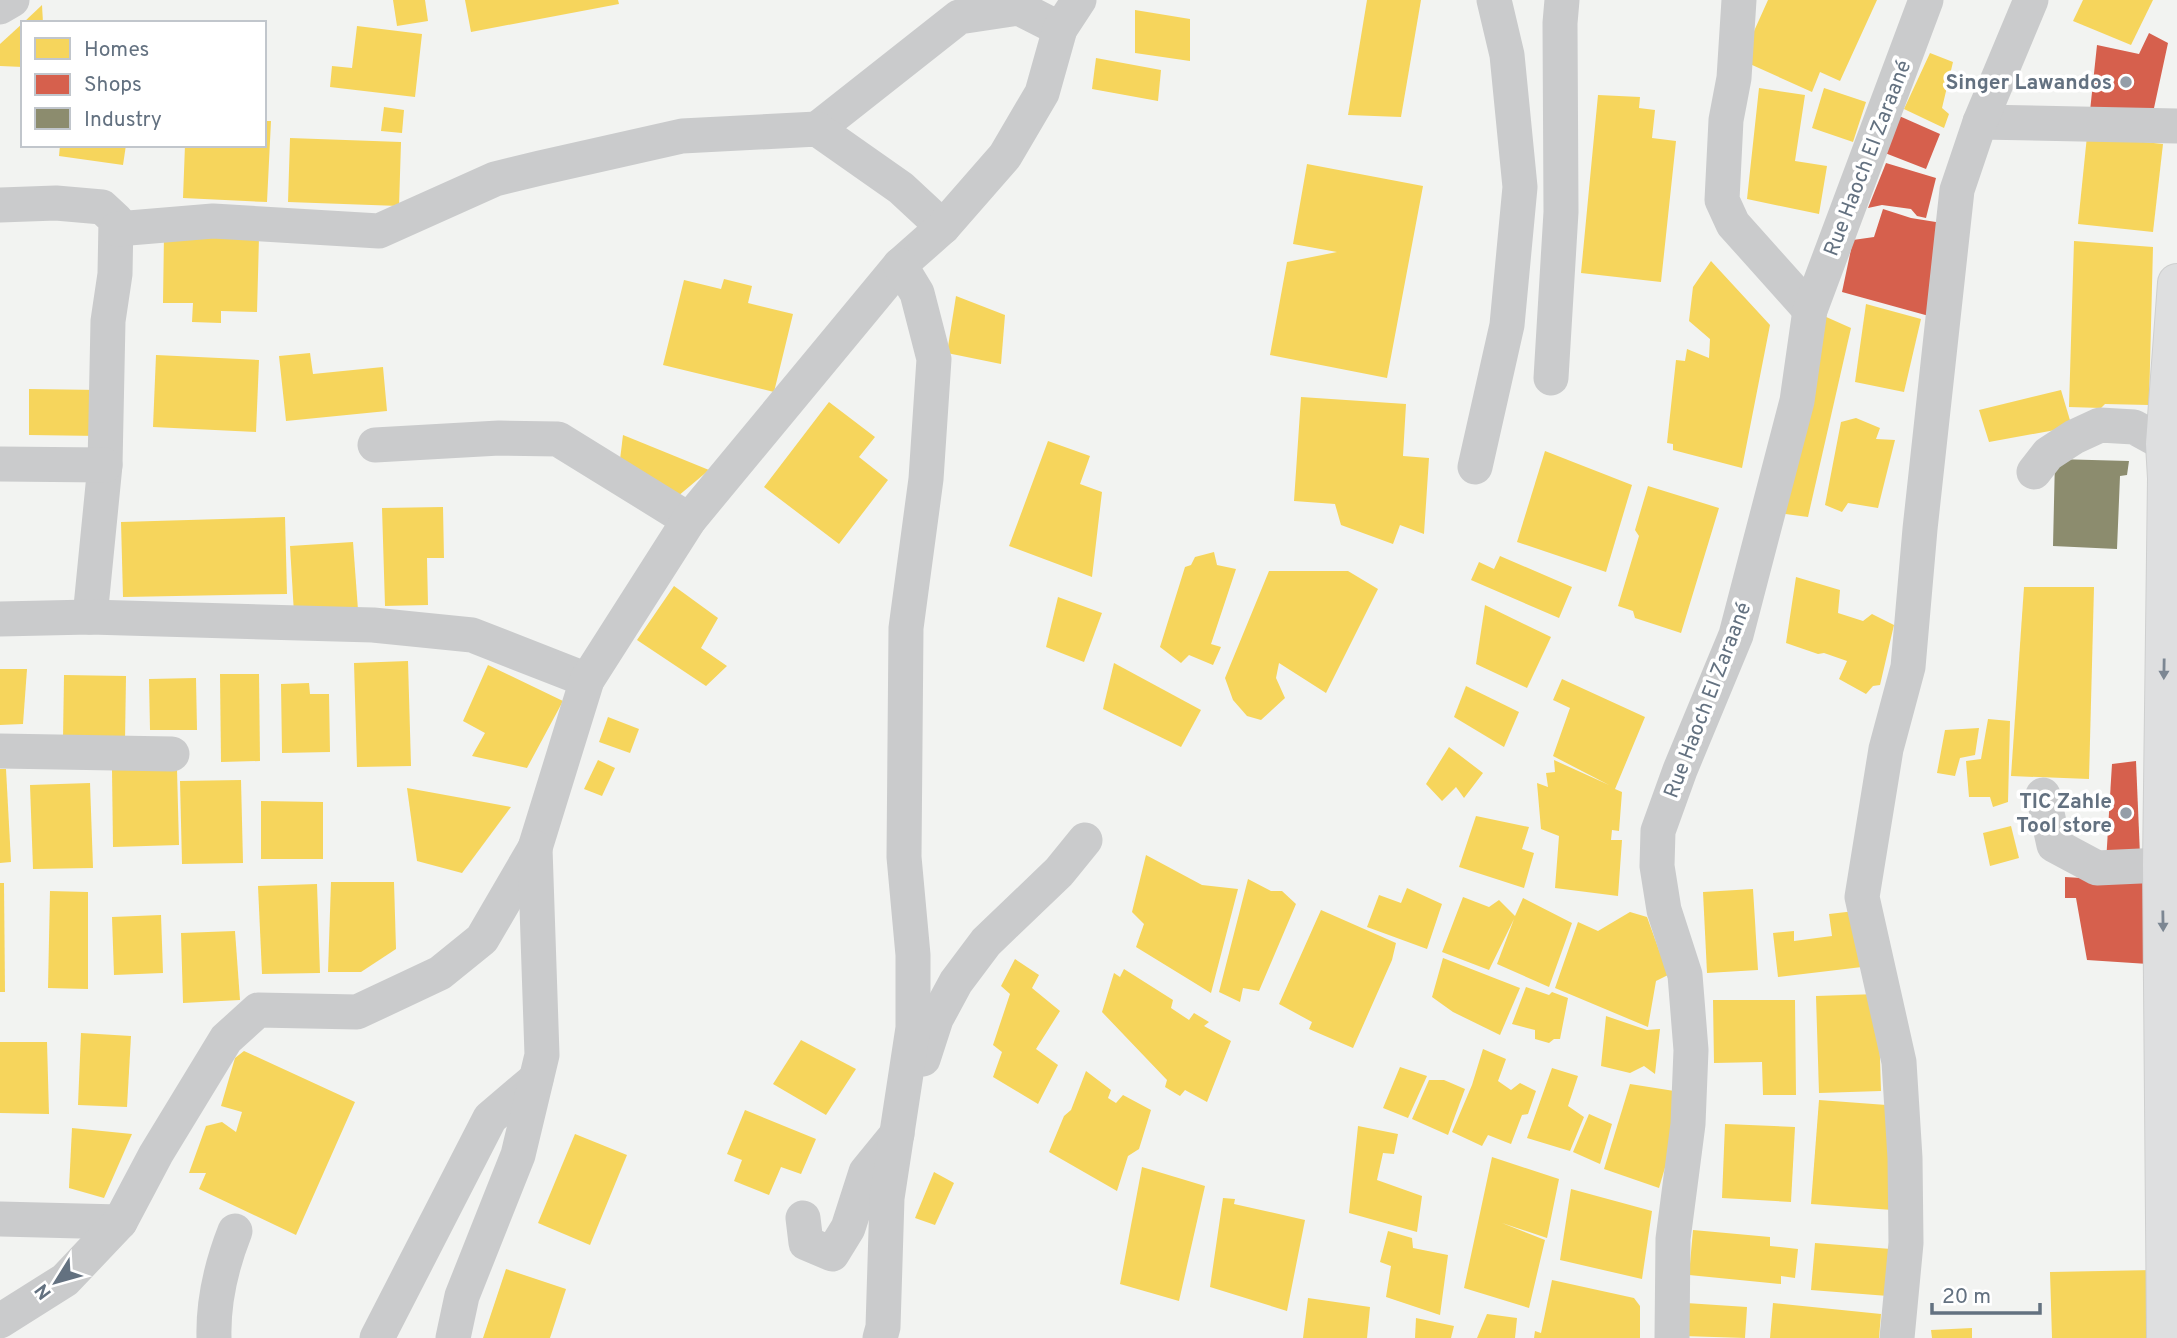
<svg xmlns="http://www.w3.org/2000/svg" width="2177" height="1338" viewBox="0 0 2177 1338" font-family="Overpass,sans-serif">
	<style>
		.homes { fill: #f6d55c }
		.shops { fill: #d6604d }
		.industry { fill: #8c8c6e }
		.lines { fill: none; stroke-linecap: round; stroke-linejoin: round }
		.highway-casing { stroke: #cecfcf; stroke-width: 40 }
		.street { stroke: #cacbcc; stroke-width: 35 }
		.highway { stroke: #dedfe0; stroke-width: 38 }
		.oneway { fill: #7c8793 }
		.poi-dot { fill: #959ea8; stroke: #fff; stroke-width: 2.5 }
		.labels { text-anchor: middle; stroke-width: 7; stroke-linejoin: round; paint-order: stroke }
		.poi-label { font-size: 21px; font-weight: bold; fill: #637180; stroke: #fff; text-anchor: end }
		.street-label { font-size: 21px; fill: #637180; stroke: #fff }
	</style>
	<rect width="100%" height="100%" fill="#f2f3f1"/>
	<g class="homes">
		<path d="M393 0H425L428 21 397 26Z"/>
		<path d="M465 0H618L619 4 471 32Z"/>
		<path d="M1367 0H1421L1401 117 1348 115Z"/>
		<path d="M1768 0H1877L1840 81 1820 72 1812 92 1741 60Z"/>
		<path d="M2083 0H2153L2131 45 2073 21Z"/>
		<path d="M42 5 43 23H23Z"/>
		<path d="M1135 10 1190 19V61L1135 53Z"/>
		<path d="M23 23V67L0 66V44Z"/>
		<path d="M357 26 422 34 415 97 330 87 332 66 352 68Z"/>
		<path d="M1930 53 1953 62 1942 108 1949 114 1944 128 1904 109Z"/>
		<path d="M1096 58 1161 70 1158 101 1092 89Z"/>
		<path d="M1759 88 1805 95 1795 161 1827 166 1819 214 1747 199Z"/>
		<path d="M1824 88 1866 102 1853 142 1812 128Z"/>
		<path d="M1598 95 1640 97 1639 108 1655 110 1652 138 1676 141 1661 282 1581 273Z"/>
		<path d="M384 107 404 110 402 133 381 131Z"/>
		<path d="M264 121H271L267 202 183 198 185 145H264Z"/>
		<path d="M2087 136 2163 144 2153 232 2078 224Z"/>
		<path d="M290 138 401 142 399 206 288 202Z"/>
		<path d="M60 145H126L123 165 59 156Z"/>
		<path d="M1307 164 1423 186 1387 378 1270 355 1287 262 1337 252 1293 244Z"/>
		<path d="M164 234 259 237 257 312 221 311V323L192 322 193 303H163Z"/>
		<path d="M2074 241 2153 247 2149 405 2105 404 2101 408 2069 407Z"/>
		<path d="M1711 261 1770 325 1742 468 1673 450V444L1667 443 1676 360 1685 361 1687 349 1709 358 1710 339 1689 321 1693 287Z"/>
		<path d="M724 279 752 286 748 303 793 314 774 392 663 365 684 280 721 289Z"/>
		<path d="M956 296 1005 315 1001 364 947 353Z"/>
		<path d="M1866 304 1921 319 1904 392 1855 382Z"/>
		<path d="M1824 316 1851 328 1808 517 1778 513Z"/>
		<path d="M310 353 313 374 383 367 387 411 286 421 279 356Z"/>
		<path d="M156 355 259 360 256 432 153 427Z"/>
		<path d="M29 389 101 390 100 436 29 435Z"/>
		<path d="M2061 390 2072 427 1989 442 1979 410Z"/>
		<path d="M1301 397 1406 404 1403 456 1429 458 1424 534 1400 525 1393 544 1341 525 1335 504 1294 501Z"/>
		<path d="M829 402 875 437 859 457 888 480 839 544 764 487Z"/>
		<path d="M1856 418 1880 428 1876 439 1895 440 1878 508 1848 503 1842 512 1825 505 1841 422Z"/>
		<path d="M623 435 709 470 671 502 619 468Z"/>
		<path d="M1048 441 1090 456 1080 484 1102 492 1092 577 1009 546Z"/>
		<path d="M1545 451 1632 485 1606 572 1517 542Z"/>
		<path d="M1648 486 1719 508 1681 633 1635 618 1633 611 1618 606 1639 536 1635 530Z"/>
		<path d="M443 507 444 558H427L428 605 385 606 382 508Z"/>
		<path d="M285 517 287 594 123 597 121 522Z"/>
		<path d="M353 542 358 610 294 614 290 546Z"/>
		<path d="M1214 552 1217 565 1236 569 1211 644 1221 647 1213 665 1189 655 1181 663 1160 647 1185 567 1191 565 1195 557Z"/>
		<path d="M1500 556 1572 587 1559 618 1471 580 1479 562 1494 569Z"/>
		<path d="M1269 571H1348L1378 589 1326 693 1279 663 1276 678 1285 698 1261 720 1247 716 1233 700 1225 678Z"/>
		<path d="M1796 577 1840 590 1838 613 1863 621 1872 614 1894 625 1880 685 1873 686 1866 694 1839 679 1847 661 1824 653 1818 654 1786 643Z"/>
		<path d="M674 586 718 618 701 648 727 666 706 686 637 640Z"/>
		<path d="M2024 587H2094L2089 779 2011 776Z"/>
		<path d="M1058 597 1102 613 1084 662 1046 647Z"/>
		<path d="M1485 605 1551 637 1527 688 1476 664Z"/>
		<path d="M408 661 411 766 357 767 354 663Z"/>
		<path d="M1114 663 1201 710 1181 747 1103 709Z"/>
		<path d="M488 665 563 701 527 768 472 756 485 733 463 721Z"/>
		<path d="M0 669H27L23 724 0 725Z"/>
		<path d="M220 674H259L260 761 221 762Z"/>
		<path d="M64 675 126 676 125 741 63 739Z"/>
		<path d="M196 678 197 730H150L149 679Z"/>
		<path d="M1562 679 1645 717 1615 789 1622 792 1619 831 1612 830 1611 840H1622L1618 896 1555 888 1559 836 1541 829 1537 783 1548 787 1546 773 1555 772 1554 760 1609 785 1553 756 1570 708 1553 700Z"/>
		<path d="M309 683 310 694H329L330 752 282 753 281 684Z"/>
		<path d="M1466 686 1519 712 1504 747 1454 717Z"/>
		<path d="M608 717 639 729 630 753 599 742Z"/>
		<path d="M1988 719 2010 721 2008 802 1993 807 1990 797H1969L1966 761 1981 759Z"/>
		<path d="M1979 728 1975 755 1960 758 1955 776 1937 773 1945 730Z"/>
		<path d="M1449 747 1483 773 1464 798 1456 787 1442 801 1426 784Z"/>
		<path d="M598 760 615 768 602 796 584 789Z"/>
		<path d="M0 769H6L11 862 0 863Z"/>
		<path d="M177 769 179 845 113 847 112 770Z"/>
		<path d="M241 780 243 863 182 864 180 781Z"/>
		<path d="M90 783 93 868 33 869 30 785Z"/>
		<path d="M407 788 511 807 462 873 417 861Z"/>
		<path d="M261 801 323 802V859H261Z"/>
		<path d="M1476 816 1529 827 1522 849 1534 853 1524 888 1459 867Z"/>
		<path d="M2011 826 2019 858 1990 866 1983 833Z"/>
		<path d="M1146 855 1202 885 1238 889 1211 993 1136 947 1144 924 1132 912Z"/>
		<path d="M1248 879 1271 891H1282L1296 904 1259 991 1243 988 1240 1002 1219 992Z"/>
		<path d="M331 882H394L396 949 361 972H328Z"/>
		<path d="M0 883H4L5 992H0Z"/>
		<path d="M317 884 320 973 262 974 258 886Z"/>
		<path d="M1407 888 1442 904 1427 949 1367 927 1379 895 1401 903Z"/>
		<path d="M1753 889 1758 970 1707 973 1703 892Z"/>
		<path d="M50 891 88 892V989L48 988Z"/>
		<path d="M1463 897 1489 907 1499 900 1515 916 1523 898 1572 923 1549 987 1497 964 1514 919 1489 970 1442 952Z"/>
		<path d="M1321 910 1396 943 1392 960 1353 1048 1309 1029 1312 1022 1279 1004Z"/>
		<path d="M1855 911 1862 967 1778 977 1773 933 1794 931V941L1832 936 1829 914Z"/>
		<path d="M1630 912 1647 917 1668 975 1656 981 1648 1027 1555 988 1578 922 1598 931Z"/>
		<path d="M161 915 163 973 114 975 112 917Z"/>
		<path d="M235 931 240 1000 183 1003 181 933Z"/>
		<path d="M1443 958 1520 988 1500 1035 1453 1012 1432 997Z"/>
		<path d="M1015 959 1039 975 1032 988 1060 1011 1036 1049 1058 1065 1038 1104 993 1077 1002 1052 993 1045 1010 994 1001 986Z"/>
		<path d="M1124 969 1173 1000 1171 1008 1189 1020 1194 1013 1209 1022 1204 1026 1231 1041 1207 1102 1185 1090 1180 1096 1165 1087 1167 1080 1102 1012 1114 973 1120 977Z"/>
		<path d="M1526 987 1549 995 1552 992 1568 998 1560 1039H1554L1549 1043 1535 1039V1030L1512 1024Z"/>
		<path d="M1878 994 1881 1091 1819 1093 1816 996Z"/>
		<path d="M1713 1000H1795L1796 1095H1763L1762 1062 1714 1063Z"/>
		<path d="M1606 1016 1647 1030 1660 1029 1655 1074 1644 1066 1630 1073 1601 1066Z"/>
		<path d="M81 1033 131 1036 127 1107 78 1105Z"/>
		<path d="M801 1040 856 1069 826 1115 773 1084Z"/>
		<path d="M0 1042H47L49 1114 0 1113Z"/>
		<path d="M1483 1049 1506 1059 1498 1081 1511 1090 1520 1083 1536 1091 1528 1114 1522 1115 1511 1144 1488 1135 1482 1146 1452 1132 1472 1085Z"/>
		<path d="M244 1051 355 1102 296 1235 199 1189 206 1173H189L206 1126 222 1122 236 1132 242 1112 221 1106 235 1058Z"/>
		<path d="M1400 1067 1427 1076 1408 1118 1383 1108Z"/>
		<path d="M1552 1068 1578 1076 1568 1106 1584 1117 1570 1151 1527 1138Z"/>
		<path d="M1086 1071 1111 1090 1108 1098 1116 1103 1123 1095 1151 1110 1139 1149 1128 1156 1117 1191 1049 1152 1064 1116 1071 1110Z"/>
		<path d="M1429 1080H1444L1465 1089 1448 1135 1412 1119Z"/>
		<path d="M1630 1084 1687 1093 1659 1188 1604 1169Z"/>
		<path d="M1819 1100 1900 1106 1892 1210 1811 1204Z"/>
		<path d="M745 1110 816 1139 801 1174 781 1167 769 1195 734 1181 742 1160 727 1154Z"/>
		<path d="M1589 1114 1612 1124 1600 1164 1573 1152Z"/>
		<path d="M1725 1124 1795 1127 1791 1202 1722 1198Z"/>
		<path d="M1358 1126 1398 1134 1394 1154 1383 1153 1377 1180 1422 1196 1417 1232 1349 1213Z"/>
		<path d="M72 1128 132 1134 104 1198 69 1188Z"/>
		<path d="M575 1134 627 1155 590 1245 538 1223Z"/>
		<path d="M1492 1157 1559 1179 1547 1238 1502 1223 1545 1240 1529 1308 1464 1288Z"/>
		<path d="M1142 1167 1205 1186 1179 1301 1120 1284Z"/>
		<path d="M934 1172 954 1183 935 1225 915 1218Z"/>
		<path d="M1571 1189 1652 1211 1642 1279 1560 1260Z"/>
		<path d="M1223 1198 1235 1199 1234 1204 1305 1220 1287 1311 1210 1287Z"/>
		<path d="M1693 1230 1770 1237V1246L1798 1249 1795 1278 1781 1276V1284L1689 1275Z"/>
		<path d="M1388 1231 1412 1238 1413 1248 1448 1255 1440 1315 1386 1297 1391 1266 1380 1262Z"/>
		<path d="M1815 1243 1891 1249 1888 1296 1811 1290Z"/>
		<path d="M506 1269 566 1289 550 1338H483Z"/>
		<path d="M2154 1270 2156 1338H2052L2050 1272Z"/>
		<path d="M1552 1280 1634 1298 1640 1306V1338H1534L1535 1331 1541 1333Z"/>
		<path d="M1308 1298 1370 1307 1367 1338H1303Z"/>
		<path d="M1686 1303 1747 1307 1745 1338 1683 1336Z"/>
		<path d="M1773 1303 1881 1314 1879 1338H1770Z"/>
		<path d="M1487 1314 1517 1318 1515 1338H1477Z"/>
		<path d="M1416 1318 1454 1326 1451 1338H1415Z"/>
		<path d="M1972 1328V1338H1932L1931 1330Z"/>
	</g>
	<g class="shops">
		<path d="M2149 33 2168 43 2151 122 2090 111 2097 45 2139 54Z"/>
		<path d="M1897 115 1940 134 1926 169 1885 153Z"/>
		<path d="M1886 163 1936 178 1926 218 1917 216 1911 209 1882 205 1868 208Z"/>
		<path d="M1883 209 1911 218 1942 223 1929 316 1842 292 1853 240 1874 237Z"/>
		<path d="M2136 761 2140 855 2106 862 2112 764Z"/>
		<path d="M2065 877 2148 882V964L2087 960 2076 898H2065Z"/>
	</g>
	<path class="industry" d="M2055 459 2129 461 2127 475 2120 476 2117 549 2053 546Z"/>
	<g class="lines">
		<defs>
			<path id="highway" d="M2166 1338 2162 865 2167 478 2165 444 2177 283"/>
		</defs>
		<use href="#highway" class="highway-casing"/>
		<g class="street">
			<path d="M1739 0 1734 78 1726 120 1722 200 1733 224 1810 310"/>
			<path d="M0 7 12 0"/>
			<path d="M1980 122 2177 126"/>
			<path d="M817 129 959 17 1019 8 1060 29"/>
			<path d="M0 205 56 203 102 207 116 220 115 274 108 321 105 465 90 617"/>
			<path d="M117 229 213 221 379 231 495 179 540 168 682 136 817 129 901 188 943 227"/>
			<path d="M1551 378 1561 212 1560 23 1562 0"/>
			<path d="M375 445 499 438 558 439 689 520"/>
			<path d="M0 464 105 465"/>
			<path d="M1475 467 1507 325 1520 187 1507 55 1494 0"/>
			<path d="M2034 472 2048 454 2074 437 2100 425 2134 427 2165 444"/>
			<path d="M0 619 90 617 373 625 472 635 587 680"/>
			<path d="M0 751 172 754"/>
			<path d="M2043 795 2054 845 2097 868 2162 865"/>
			<path d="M923 1059 936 1019 956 982 986 942 1059 872 1085 840"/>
			<path d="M803 1218 806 1243 832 1254 848 1228 866 1172 897 1134"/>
			<path d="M0 1219 120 1222"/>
			<path d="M0 1321 65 1280 120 1222 156 1154 226 1039 258 1010 357 1012 440 973 482 939 535 848 587 680 689 520 900 265 943 227 1005 156 1042 93 1060 29 1079 0"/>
			<path d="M214 1338C213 1302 222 1264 235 1231"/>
			<path d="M377 1338 490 1118 536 1079"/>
			<path d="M453 1338 462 1296 518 1155 542 1055 535 848"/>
			<path d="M880 1338 883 1327 887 1198 913 1028V955L904 857 906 628 926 479 934 359 917 293 900 265"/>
			<path d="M1672 1338 1673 1239 1688 1124 1691 1050 1685 975 1664 910 1657 866 1658 831 1680 770 1736 635 1797 401 1810 310 1926 0"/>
			<path d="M1897 1338 1906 1243 1905 1158 1899 1062 1862 897 1886 749 1908 667 1920 529 1957 190 1980 122 2031 0"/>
		</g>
		<use href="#highway" class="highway"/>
	</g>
	<defs><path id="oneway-solid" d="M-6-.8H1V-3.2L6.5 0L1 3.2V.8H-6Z" transform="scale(1.75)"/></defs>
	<g class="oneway">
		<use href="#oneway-solid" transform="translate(2164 669) rotate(91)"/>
		<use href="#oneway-solid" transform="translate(2163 921) rotate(89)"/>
	</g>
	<g class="poi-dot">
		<circle cx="2126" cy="82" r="7"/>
		<circle cx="2126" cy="813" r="7"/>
	</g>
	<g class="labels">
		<g class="poi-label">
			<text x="2112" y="89">Singer Lawandos</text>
			<text x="2112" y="808">TIC Zahle<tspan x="2112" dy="24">Tool store</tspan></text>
		</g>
		<g class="street-label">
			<text transform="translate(1867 158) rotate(-69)" y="7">Rue Haoch El Zaraané</text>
			<text transform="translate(1707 700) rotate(-69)" y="7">Rue Haoch El Zaraané</text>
		</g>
	</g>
	<rect x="21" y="21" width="245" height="126" fill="#ffffff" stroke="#c1c6cc" stroke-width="2"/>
	<rect x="35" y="38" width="35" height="21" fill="#f6d55c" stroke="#c1c6cc" stroke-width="2"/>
	<text x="84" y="56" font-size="21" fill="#637180">Homes</text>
	<rect x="35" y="74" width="35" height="21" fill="#d6604d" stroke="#c1c6cc" stroke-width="2"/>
	<text x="84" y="91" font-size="21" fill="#637180">Shops</text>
	<rect x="35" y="108" width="35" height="21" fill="#8c8c6e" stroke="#c1c6cc" stroke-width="2"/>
	<text x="84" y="126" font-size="21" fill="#637180">Industry</text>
	<g transform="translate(56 1282) rotate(233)" stroke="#ffffff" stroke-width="5" paint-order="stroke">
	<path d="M0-5L12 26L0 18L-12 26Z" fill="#637180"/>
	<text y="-10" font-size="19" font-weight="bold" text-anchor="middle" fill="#637180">N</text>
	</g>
	<path d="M1932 1303v10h108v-10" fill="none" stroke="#637180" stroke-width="3.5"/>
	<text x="1942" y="1303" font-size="21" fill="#637180" stroke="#ffffff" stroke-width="5" paint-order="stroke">20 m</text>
</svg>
